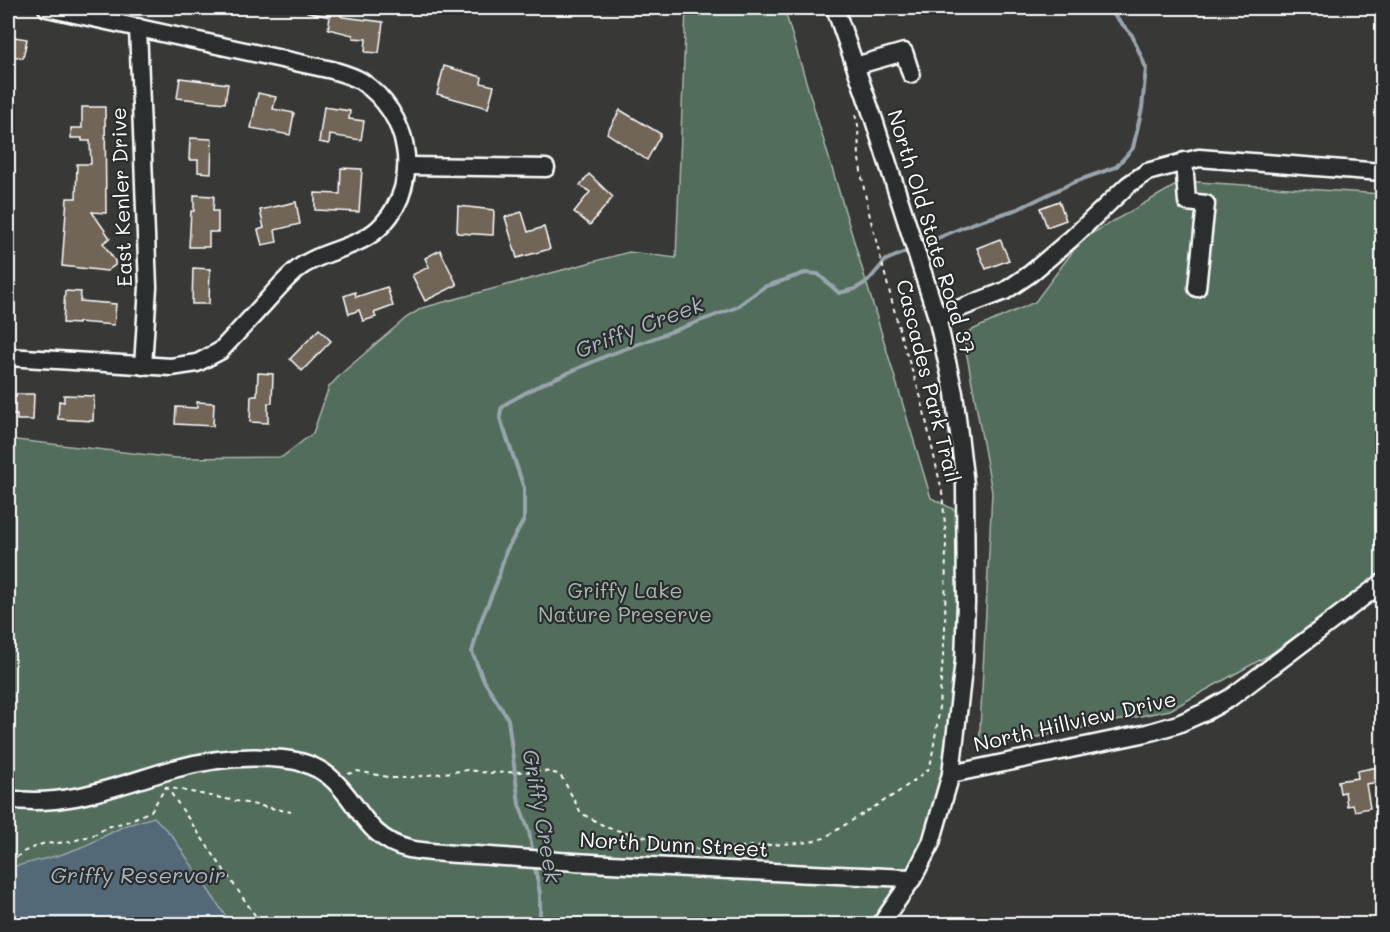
<svg xmlns="http://www.w3.org/2000/svg" width="1390" height="932" viewBox="0 0 1390 932" font-family="Mali,sans-serif">
	<style>
		.green { fill: #536d5b; stroke: #a9b6ad; stroke-width: 1.5 }
		.water { fill: #536977; stroke: #98a5ad; stroke-width: 1.5 }
		.lines { fill: none; stroke-linecap: round; stroke-linejoin: round }
		.stream { stroke: #98a5ad; stroke-width: 4 }
		.building { fill: #706557; stroke: #fff; stroke-width: 1.5 }
		.minor-casing { stroke: #fff; stroke-width: 21 }
		.path { stroke: #fff; stroke-width: 2; stroke-dasharray: 4.5 4.5; stroke-linecap: butt }
		.minor { stroke: #2a2d2e; stroke-width: 16 }
		.labels { text-anchor: middle; stroke-width: 4.5; stroke-linejoin: round; paint-order: stroke }
		.street-label { font-size: 21px; fill: #fff; stroke: #2a2d2e }
		.park-label { font-size: 21px; fill: #a9b6ad; stroke: #2a2d2e }
		.water-label { font-size: 22px; font-style: italic; fill: #a9b4bb; stroke: #2a2d2e }
	</style>
	<rect width="100%" height="100%" fill="#383836"/>
	<filter id="ink" filterUnits="userSpaceOnUse"><feTurbulence type="fractalNoise" baseFrequency=".0167" numOctaves="2"/><feDisplacementMap in="SourceGraphic" scale="12" xChannelSelector="R" yChannelSelector="G"/><feConvolveMatrix kernelMatrix="1 2 1 2 8 2 1 2 1" color-interpolation-filters="sRGB"/></filter>
	<g filter="url(#ink)">
		<g class="green">
			<path d="M686 8H784L931 498 969 517 943 806 882 924H8V439L176 458 282 457 313 433 329 387 342 373 406 318 422 308 629 252 676 258Z"/>
			<path d="M1183 181 1382 194V574L1269 655 1170 710 979 749 992 492 963 334 1035 302 1082 239Z"/>
		</g>
		<path class="water" d="M154 817 173 837 231 924H8V868L60 855 87 845 124 826Z"/>
		<g class="lines">
			<g class="stream">
				<path d="M919 246 971 224 1018 209 1074 182 1116 167 1133 148 1142 108 1146 68 1132 35 1113 14 1111 8"/>
				<path d="M533 855 529 831 519 804 508 719 483 679 472 652 480 623 497 582 506 551 524 520V488L506 435 500 418 501 409 507 403 538 386 606 356 735 308 764 287 805 273 818 274 839 293 855 289 868 281 886 260 910 250"/>
				<path d="M534 863 540 894V924"/>
			</g>
		</g>
		<g class="building">
			<path d="M307 8H342L341 16 343 17 383 22 379 53 365 52 366 39 353 38V35L328 29 330 17 307 12Z"/>
			<path d="M8 36 27 39 23 58 8 55Z"/>
			<path d="M444 66 482 77 481 83 494 86 488 108 437 94Z"/>
			<path d="M180 78 228 84 225 103 177 98Z"/>
			<path d="M258 93 276 97 273 109 294 113 290 135 251 128Z"/>
			<path d="M82 107H105L106 213 92 212 110 238 103 243 115 261V265L107 271 62 266 67 198H76L77 164H91L90 141H82V138H71V128H82Z"/>
			<path d="M324 107 350 111 349 119 364 121 361 140 330 135 329 144 319 142Z"/>
			<path d="M620 110 661 134 647 160 607 133Z"/>
			<path d="M190 138 212 139 211 173 198 172V160H189Z"/>
			<path d="M341 168 362 169 359 212 315 210V193L340 194Z"/>
			<path d="M589 174 613 197 590 225 574 212 590 192 580 185Z"/>
			<path d="M194 195 214 196 213 211H218V232H209V247H189L191 211H194Z"/>
			<path d="M1059 201 1066 220 1047 227 1040 208Z"/>
			<path d="M296 202 300 224 275 230 277 242 262 245 258 230 264 228 260 210Z"/>
			<path d="M458 206 494 210 493 235 457 233Z"/>
			<path d="M522 212 528 232 544 227 550 249 517 258 505 217Z"/>
			<path d="M1000 239 1009 260 986 269 977 248Z"/>
			<path d="M440 250 457 285 425 301 412 275 429 267 425 258Z"/>
			<path d="M193 268 210 269 209 304H192Z"/>
			<path d="M387 287 393 306 374 313 376 317 363 321 359 310 349 314 344 296 355 292 356 297Z"/>
			<path d="M65 291 81 292 80 301 116 304 114 325 78 322V324L63 323Z"/>
			<path d="M319 329 331 341 302 371 290 359Z"/>
			<path d="M258 373 273 374 272 403H268V423L250 422 251 396H257Z"/>
			<path d="M16 394H34L33 420H17V415H8V397H16Z"/>
			<path d="M64 395 94 396 93 421 58 419 59 401 64 402Z"/>
			<path d="M197 402 214 403 213 426 175 424 176 407 197 408Z"/>
			<path d="M1378 767 1380 782 1366 784 1370 808 1355 811 1353 805 1347 806 1345 792 1340 793 1338 781 1358 778 1357 771Z"/>
		</g>
		<g class="lines">
			<defs>
				<g id="minor">
					<path d="M835 8 874 120 937 317 954 393 965 484 966 602 964 661 951 774 931 843 913 878 881 924"/>
					<path d="M138 27 148 287 143 366"/>
					<path d="M855 66 904 52 911 74"/>
					<path d="M1184 161 1187 202 1206 204 1197 288"/>
					<path d="M408 166 546 168"/>
					<path d="M937 317 1005 291 1030 274 1071 239 1128 185 1147 172 1199 158 1382 172"/>
					<path d="M8 357 171 367 197 363 220 351C237 333 254 315 270 297 279 287 288 276 299 268 324 249 361 249 383 224 423 180 409 113 361 81 353 76 342 73 332 70L47 8"/>
					<path d="M951 774 1147 733 1178 724 1205 712 1230 698 1382 583"/>
					<path d="M8 799C67 808 118 785 174 769 209 759 246 755 283 759 359 766 348 835 409 849 430 853 453 854 475 855 509 857 542 860 575 862 688 868 800 874 913 878"/>
				</g>
			</defs>
			<use href="#minor" class="minor-casing"/>
			<g class="path">
				<path d="M348 774 357 771 393 778H405L468 770 489 773 544 771 558 774 563 779 581 813 608 828 701 850 810 842 824 838 848 823 897 793 928 770 931 762 938 719 945 630 946 536 942 492 921 398 902 340 870 217 864 189 859 159 858 125 854 111"/>
				<path d="M166 786 261 924"/>
				<path d="M8 860H13L23 852 42 844 70 842 96 834 107 827 126 822 151 811 166 787 291 812"/>
			</g>
			<use href="#minor" class="minor"/>
		</g>
	</g>
	<g class="labels">
		<g class="street-label">
			<text transform="translate(122 197) rotate(-92)" y="7">East Kenler Drive</text>
			<text transform="translate(931 232) rotate(73)" y="7">North Old State Road 37</text>
			<text transform="translate(928 381) rotate(76)" y="7">Cascades Park Trail</text>
			<text transform="translate(1075 722) rotate(-13)" y="7">North Hillview Drive</text>
			<text transform="translate(674 845) rotate(3)" y="7">North Dunn Street</text>
		</g>
		<g class="park-label">
			<text x="625" y="598">Griffy Lake<tspan x="625" dy="24">Nature Preserve</tspan></text>
		</g>
		<g class="water-label">
			<text transform="translate(639 327) rotate(-21)" y="8">Griffy Creek</text>
			<text transform="translate(542 816) rotate(80)" y="8">Griffy Creek</text>
			<text x="138" y="883">Griffy Reservoir</text>
		</g>
	</g>
	<rect width="1390" height="932" fill="none" stroke="#2a2d2e" stroke-width="30"/>
	<rect x="15" y="15" width="1360" height="902" fill="none" stroke="#fff" stroke-width="2" filter="url(#ink)"/>
</svg>
